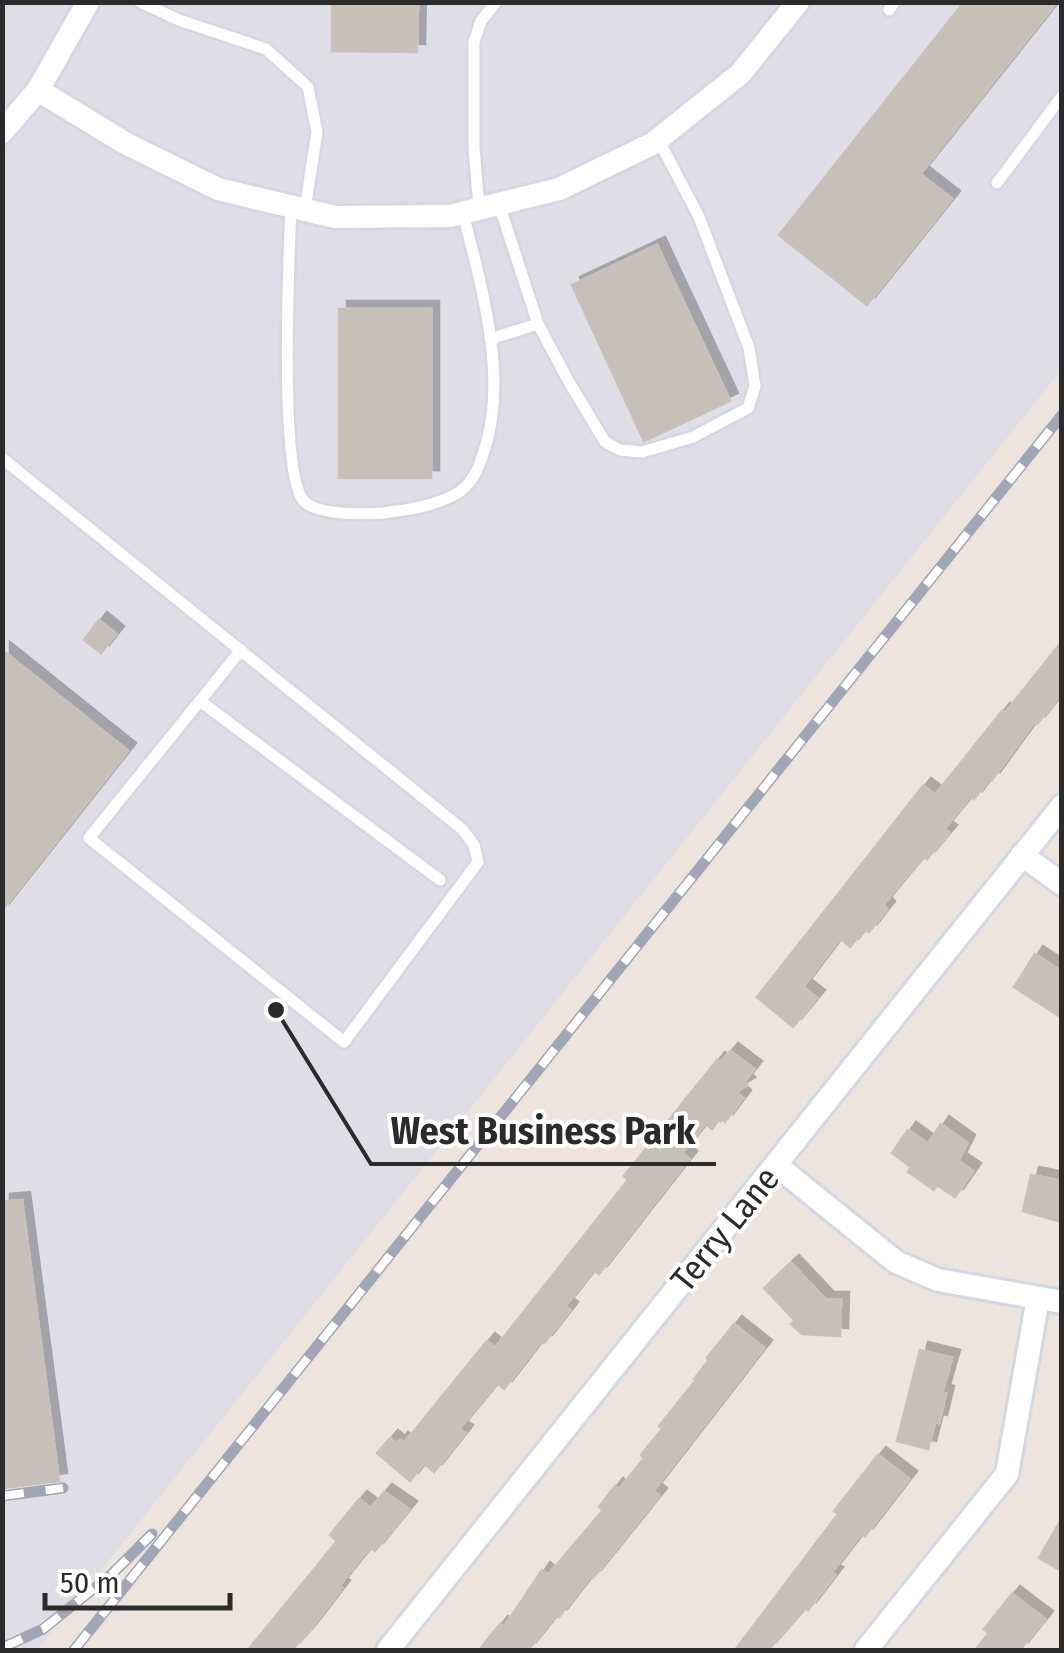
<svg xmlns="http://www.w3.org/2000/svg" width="1064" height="1653" viewBox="0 0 1064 1653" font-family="'Fira Sans Condensed',sans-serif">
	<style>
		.industrial { fill: #dfdee6 }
		.building { fill: #c6c0b9; stroke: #c9c0b7; stroke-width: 2.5; filter: url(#shadow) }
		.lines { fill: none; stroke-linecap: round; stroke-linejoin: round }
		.service-casing { stroke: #d2d8e4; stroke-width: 16 }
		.minor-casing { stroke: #d2d8e4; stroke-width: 28 }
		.service { stroke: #fff; stroke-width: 11 }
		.minor { stroke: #fff; stroke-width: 22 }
		.rail-casing { stroke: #a0a6b6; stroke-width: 11 }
		.rail { stroke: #fff; stroke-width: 8; stroke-dasharray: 22; stroke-linecap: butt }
		.labels { text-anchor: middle; stroke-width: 8; stroke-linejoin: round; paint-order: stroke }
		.street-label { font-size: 35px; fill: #2b2b2b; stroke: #fff }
		.leader { fill: none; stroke: #2b2b2b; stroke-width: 4 }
		.callout-dot { fill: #2b2b2b; stroke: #fff; stroke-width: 4 }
		.callout-label { font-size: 38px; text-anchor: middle; font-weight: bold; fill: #2b2b2b; stroke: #fff; stroke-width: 8; stroke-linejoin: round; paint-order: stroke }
	</style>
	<defs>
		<filter id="shadow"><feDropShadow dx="8" dy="-8" stdDeviation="0" flood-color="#0004"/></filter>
	</defs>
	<rect width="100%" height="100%" fill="#ede4dd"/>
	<path class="industrial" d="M3 3H1061V370L37 1650H3Z"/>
	<g class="building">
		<path d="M332 2H418L417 52 332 51Z"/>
		<path d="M964 2H1057L920 174 952 199 867 305 779 235Z"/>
		<path d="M657 245 730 401 644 441 572 285Z"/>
		<rect x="339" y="309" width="92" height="169"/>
		<path d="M99 620 116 634 101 653 84 640Z"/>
		<path d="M1062 641V693L1037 724 1034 722 992 780 990 778 974 799 971 796 944 829 949 833 927 859 923 856 883 905 887 909 869 932 865 929 850 947 840 938 803 987 817 998 793 1027 757 997 923 786 935 795 1002 711 1005 713Z"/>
		<path d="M2 650 128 751 2 910Z"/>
		<path d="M1035 954 1062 972V1018L1014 987Z"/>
		<path d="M730 1051 754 1069 744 1082 747 1085 736 1092 743 1098 725 1122 720 1118 712 1129 705 1124 682 1153 689 1159 599 1274 594 1270 565 1306 570 1310 544 1343 541 1341 504 1389 497 1383 459 1429 465 1433 434 1472 424 1463 410 1481 377 1453 390 1438 397 1444 400 1440 404 1443 487 1341 495 1348 628 1180 624 1176 717 1060 720 1063Z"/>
		<path d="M941 1124 967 1143 958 1161 973 1171 955 1197 937 1185 934 1190 908 1172 911 1167 892 1153 908 1130 928 1144Z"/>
		<path d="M1031 1175 1062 1181V1222L1023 1211Z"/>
		<path d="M22 1200 59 1481 2 1488V1202Z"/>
		<path d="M791 1263 826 1300H841L840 1336 802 1334 791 1324 795 1321 764 1288Z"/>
		<path d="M734 1324 764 1348 653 1491 659 1496 593 1578 591 1576 559 1617 556 1615 528 1650H479L500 1624 504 1627 542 1570 548 1575 603 1510 599 1507 615 1486 619 1490 644 1458 641 1455 662 1429 659 1426 696 1380 694 1379 709 1360 707 1358Z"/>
		<path d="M920 1350 952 1358 942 1393 946 1394 939 1423 935 1422 928 1449 897 1441Z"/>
		<path d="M878 1455 909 1479 865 1536 862 1533 831 1573 835 1575 808 1610 805 1608 768 1650H735L838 1514 834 1511Z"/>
		<path d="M384 1492 409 1509 375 1551 370 1547 339 1586 342 1588 309 1631 292 1650H248L337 1541 330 1535 359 1499 371 1508Z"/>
		<path d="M1062 1518V1571L1039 1558Z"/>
		<path d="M1012 1594 1045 1619 1020 1650H975L989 1633 984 1629Z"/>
	</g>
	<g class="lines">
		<defs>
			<g id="service">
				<path d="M140 2 179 20 266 49 308 87 317 132 305 209"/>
				<path d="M889 10 894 2"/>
				<path d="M997 183 1062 96"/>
				<path d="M499 204 538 324 569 382 605 442 620 450 642 452 693 437 748 408 755 386 749 348 699 217 658 139"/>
				<path d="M291 206C289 255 279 469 303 500 316 516 364 514 383 513 408 510 434 506 456 494 472 485 479 468 484 451 509 378 481 285 463 213"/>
				<path d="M479 209 474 147V42L481 21 496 2"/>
				<path d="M490 339 538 324"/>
				<path d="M2 458 462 829 474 845 478 862 344 1042 89 838 241 650"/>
				<path d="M200 701 440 880"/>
			</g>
			<g id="minor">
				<path d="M38 90 125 143 218 189 335 217 450 216 559 189 652 144 740 74 798 2"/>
				<path d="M2 132 38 90 88 2"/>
				<path d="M1022 855 1062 884"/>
				<path d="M776 1165 896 1262 938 1280 1062 1302"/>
				<path d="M388 1650 1062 806"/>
				<path d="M866 1650 1007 1474 1038 1298"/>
			</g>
		</defs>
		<use href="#service" class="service-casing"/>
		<use href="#minor" class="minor-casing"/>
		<use href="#service" class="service"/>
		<use href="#minor" class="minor"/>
		<defs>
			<g id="rail">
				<path d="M2 1496 63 1488"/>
				<path d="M2 1648 43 1629 112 1574 152 1534"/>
				<path d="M74 1650 1062 415"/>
			</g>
		</defs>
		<use href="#rail" class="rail-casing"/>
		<use href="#rail" class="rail"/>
	</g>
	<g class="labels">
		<g class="street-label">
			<text transform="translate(725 1229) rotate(-51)" y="12">Terry Lane</text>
		</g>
	</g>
	<path class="leader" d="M276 1010L371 1164H716"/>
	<circle class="callout-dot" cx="276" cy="1010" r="10"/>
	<g class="callout-label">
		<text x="543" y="1144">West Business Park</text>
	</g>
	<rect width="1064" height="1653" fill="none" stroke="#2b2b2b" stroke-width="10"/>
	<path d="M45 1593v15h185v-15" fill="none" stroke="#2b2b2b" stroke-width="5"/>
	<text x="60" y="1593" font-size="30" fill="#2b2b2b" stroke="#ffffff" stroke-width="8" paint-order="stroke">50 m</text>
</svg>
